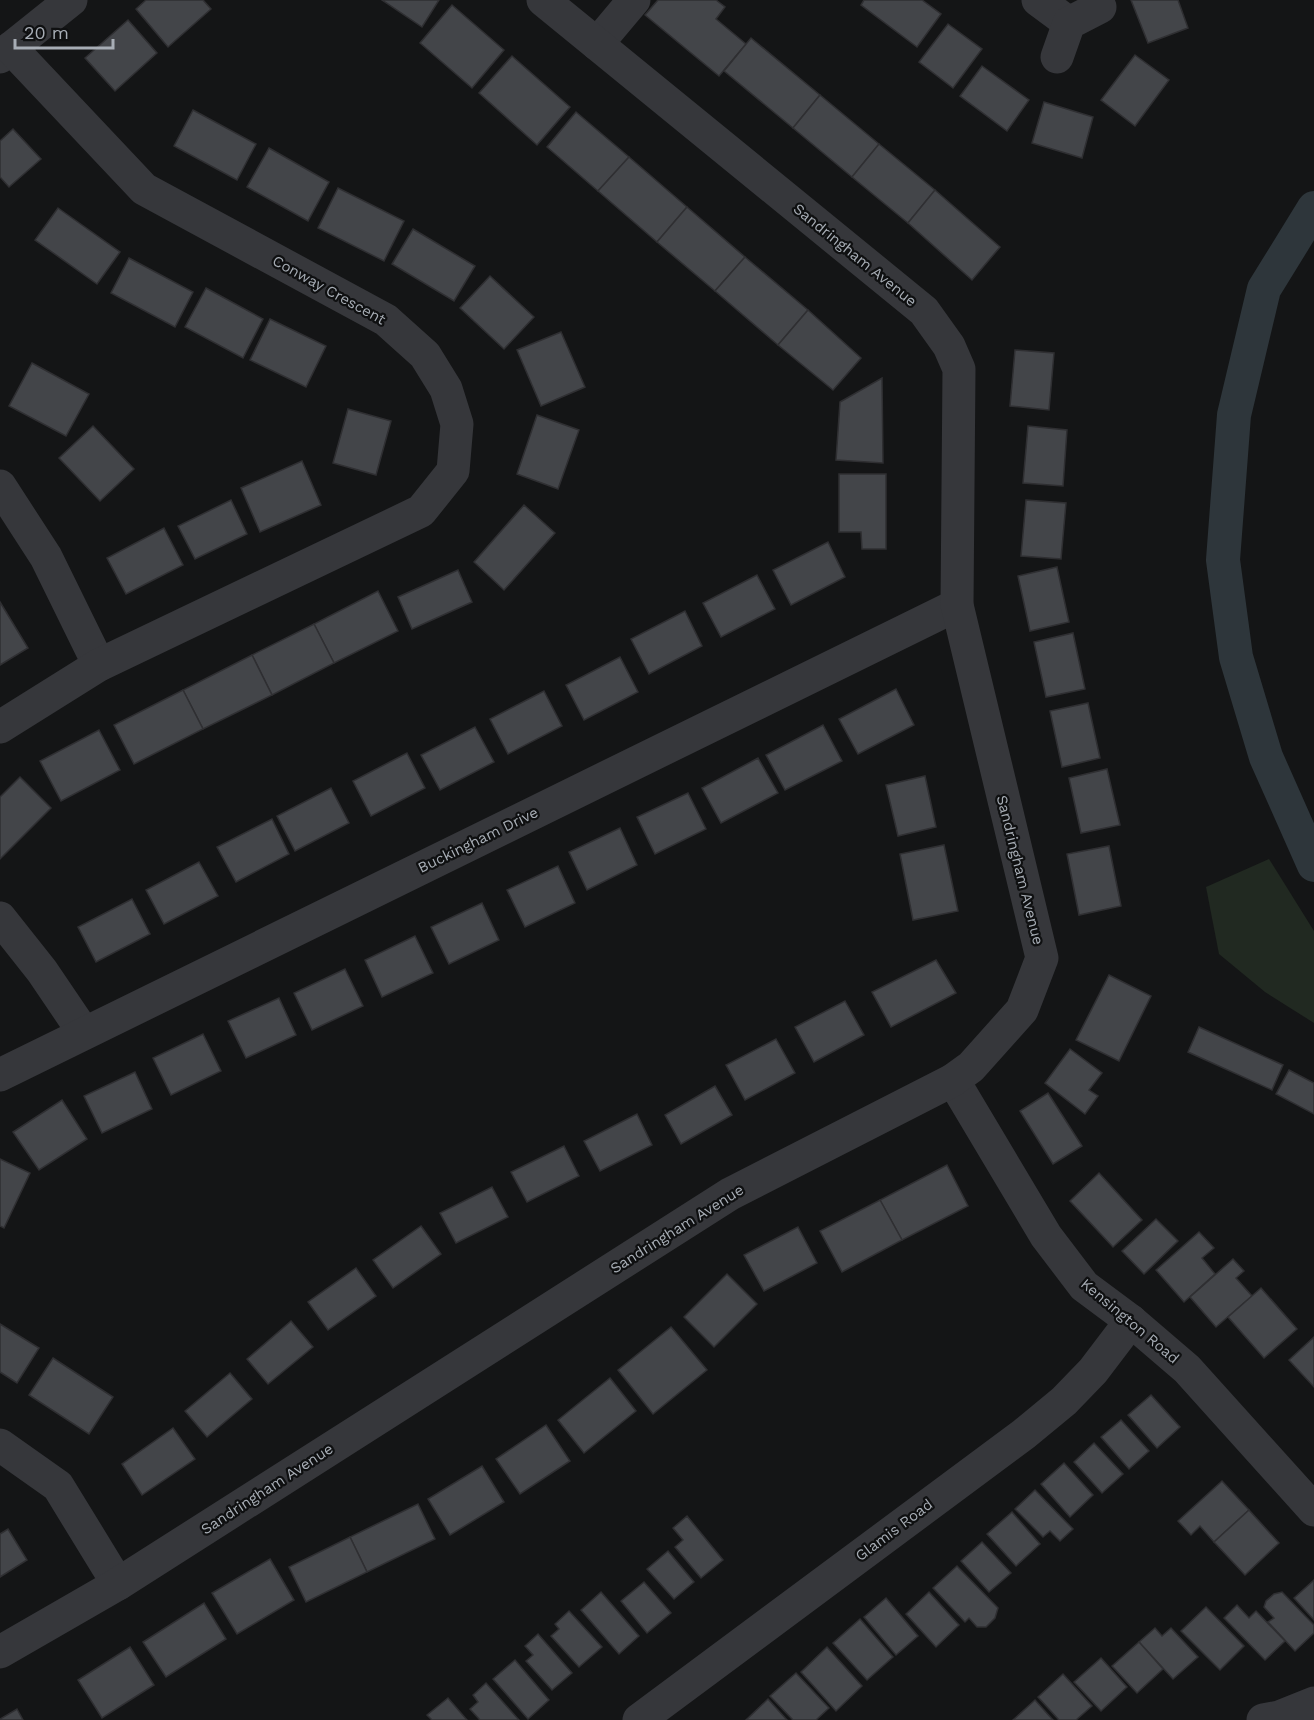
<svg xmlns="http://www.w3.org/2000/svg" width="1314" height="1720" viewBox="0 0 1314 1720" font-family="'Work Sans',sans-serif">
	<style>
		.green { fill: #212921 }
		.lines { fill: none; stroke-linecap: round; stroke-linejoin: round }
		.canal { stroke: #2e363b; stroke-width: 34 }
		.building { fill: #434549; stroke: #2f2f32; stroke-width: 1.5 }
		.minor { stroke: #36373b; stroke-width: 33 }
		.labels { text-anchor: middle; stroke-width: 4.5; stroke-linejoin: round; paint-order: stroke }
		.street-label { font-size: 15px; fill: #a7adb5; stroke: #0f1011 }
	</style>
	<rect width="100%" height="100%" fill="#141516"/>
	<path class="green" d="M1269 859 1314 931V1023L1265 992 1219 954 1206 887Z"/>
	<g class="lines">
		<path class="canal" d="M1314 208 1264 289 1234 415 1223 560 1236 657 1266 757 1314 865"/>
	</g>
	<g class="building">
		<path d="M146 0H203L211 9 168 47 136 9Z"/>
		<path d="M382 0H439L422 27Z"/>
		<path d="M658 0H716L725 7 716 19 746 44 719 76 645 15Z"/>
		<path d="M864 0H922L941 14 917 47 861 5Z"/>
		<path d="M1131 0H1178L1188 28 1148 43Z"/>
		<path d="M452 5 504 50 472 88 420 43Z"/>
		<path d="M128 20 157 53 115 91 85 58Z"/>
		<path d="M948 24 982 49 953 88 919 62Z"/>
		<path d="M751 38 820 95 793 128 724 71Z"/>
		<path d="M1135 55 1169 80 1135 126 1101 100Z"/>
		<path d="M512 56 570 107 537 145 479 93Z"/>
		<path d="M982 66 1029 100 1007 131 960 96Z"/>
		<path d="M820 95 879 144 852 177 793 128Z"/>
		<path d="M1044 102 1093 117 1082 158 1032 143Z"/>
		<path d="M193 110 256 144 237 180 174 146Z"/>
		<path d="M576 112 629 157 598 191 547 147Z"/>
		<path d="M13 129 41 159 9 187 0 177V141Z"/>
		<path d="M879 144 935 190 908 223 852 177Z"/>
		<path d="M269 148 329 182 308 221 247 187Z"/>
		<path d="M629 157 687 207 657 242 598 191Z"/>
		<path d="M338 188 404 221 384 261 318 228Z"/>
		<path d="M935 190 1000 247 972 280 908 223Z"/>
		<path d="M687 207 745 257 715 291 657 242Z"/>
		<path d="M58 208 120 252 97 284 35 240Z"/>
		<path d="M413 229 475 266 454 301 392 264Z"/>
		<path d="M745 257 808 310 778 345 715 291Z"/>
		<path d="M129 258 193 292 175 327 111 293Z"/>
		<path d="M490 276 534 317 504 349 460 308Z"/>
		<path d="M206 288 263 319 243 358 185 327Z"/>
		<path d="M808 310 861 358 833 390 778 345Z"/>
		<path d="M270 319 326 346 306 387 250 360Z"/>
		<path d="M561 332 585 387 541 406 517 350Z"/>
		<path d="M1015 350 1054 353 1049 410 1010 406Z"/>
		<path d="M32 363 89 394 66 436 9 406Z"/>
		<path d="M882 378 883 463 836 460 840 402Z"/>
		<path d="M348 409 391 421 376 475 333 463Z"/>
		<path d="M537 415 579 430 558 489 517 474Z"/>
		<path d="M93 426 134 469 100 501 59 458Z"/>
		<path d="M1028 426 1067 430 1063 486 1023 483Z"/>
		<path d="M302 461 321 505 260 532 241 488Z"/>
		<path d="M839 474H886V549H862L861 532H839Z"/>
		<path d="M231 500 247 534 195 559 178 526Z"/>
		<path d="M1026 500 1066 503 1061 559 1021 556Z"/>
		<path d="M524 505 555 533 504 590 474 562Z"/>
		<path d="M164 528 183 565 126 594 107 558Z"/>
		<path d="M828 542 845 577 791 605 773 570Z"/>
		<path d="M1057 567 1069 622 1030 631 1018 576Z"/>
		<path d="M458 570 472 602 412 629 398 597Z"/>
		<path d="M757 575 775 609 721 637 703 603Z"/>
		<path d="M378 591 398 631 334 663 314 624Z"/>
		<path d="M0 602 28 648 0 665Z"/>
		<path d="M685 611 702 646 649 674 631 639Z"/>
		<path d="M314 624 334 663 272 695 252 655Z"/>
		<path d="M1073 633 1085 689 1046 697 1034 642Z"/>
		<path d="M252 655 272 695 203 729 183 690Z"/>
		<path d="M620 657 638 692 584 720 566 685Z"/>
		<path d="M896 689 914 725 858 754 839 719Z"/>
		<path d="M183 690 203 729 134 764 114 725Z"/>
		<path d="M544 691 562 726 508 754 490 719Z"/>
		<path d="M1088 703 1100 758 1062 767 1050 711Z"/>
		<path d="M823 725 842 761 785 790 766 755Z"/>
		<path d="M475 727 494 762 440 790 421 755Z"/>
		<path d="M99 730 120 770 61 801 40 761Z"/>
		<path d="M407 753 425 788 371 816 353 781Z"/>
		<path d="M758 758 778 793 721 823 702 788Z"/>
		<path d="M1107 769 1120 825 1081 833 1069 778Z"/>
		<path d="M925 776 936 827 898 836 886 785Z"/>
		<path d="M20 777 51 808 0 859V797Z"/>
		<path d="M331 788 349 823 295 851 277 816Z"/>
		<path d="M688 793 706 829 655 854 637 817Z"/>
		<path d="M272 819 289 854 236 882 217 847Z"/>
		<path d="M620 828 637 865 587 890 569 852Z"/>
		<path d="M944 845 958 911 913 920 900 854Z"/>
		<path d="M1109 846 1121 906 1079 915 1067 854Z"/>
		<path d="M199 862 218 896 164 924 146 890Z"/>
		<path d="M558 866 575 903 525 927 507 890Z"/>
		<path d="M132 899 150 934 96 962 78 927Z"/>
		<path d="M482 903 499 940 449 964 431 927Z"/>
		<path d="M415 936 433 973 382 997 365 960Z"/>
		<path d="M936 960 956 993 891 1027 872 992Z"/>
		<path d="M345 969 363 1006 312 1030 294 993Z"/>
		<path d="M1109 975 1151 996 1119 1061 1076 1040Z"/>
		<path d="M279 998 296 1035 246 1058 228 1021Z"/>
		<path d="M845 1001 864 1035 814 1062 795 1027Z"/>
		<path d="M1199 1027 1283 1065 1272 1090 1188 1052Z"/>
		<path d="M203 1034 221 1071 171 1095 153 1058Z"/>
		<path d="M776 1039 795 1073 745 1100 726 1065Z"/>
		<path d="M1070 1049 1102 1073 1089 1090 1098 1096 1085 1114 1045 1083Z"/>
		<path d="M1289 1070 1314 1083V1114L1276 1094Z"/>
		<path d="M135 1072 152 1109 102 1133 84 1096Z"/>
		<path d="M715 1086 732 1115 681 1144 665 1115Z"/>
		<path d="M1048 1093 1082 1146 1053 1164 1020 1111Z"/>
		<path d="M62 1100 87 1139 39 1170 13 1132Z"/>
		<path d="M637 1114 652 1145 600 1171 584 1141Z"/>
		<path d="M564 1146 579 1176 527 1202 511 1172Z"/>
		<path d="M0 1159 30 1173 4 1228 0 1226Z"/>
		<path d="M947 1165 968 1206 902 1240 880 1200Z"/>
		<path d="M1099 1173 1142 1220 1113 1247 1070 1201Z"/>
		<path d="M492 1187 508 1217 456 1243 440 1213Z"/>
		<path d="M880 1200 902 1240 842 1272 820 1231Z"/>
		<path d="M1156 1219 1178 1241 1144 1274 1122 1251Z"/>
		<path d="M421 1226 441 1254 393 1288 373 1260Z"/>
		<path d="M798 1227 817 1263 764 1291 744 1255Z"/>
		<path d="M1199 1232 1214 1248 1202 1258 1215 1274 1184 1302 1156 1270Z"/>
		<path d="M1233 1259 1244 1271 1236 1278 1252 1296 1216 1327 1190 1297Z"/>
		<path d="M356 1268 376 1296 328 1330 308 1302Z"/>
		<path d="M727 1274 757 1304 714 1347 684 1317Z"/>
		<path d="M1261 1288 1297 1329 1264 1358 1228 1317Z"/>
		<path d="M291 1321 313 1347 268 1384 247 1359Z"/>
		<path d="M0 1324 39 1348 17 1383 0 1372Z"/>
		<path d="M671 1327 707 1370 653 1414 618 1370Z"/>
		<path d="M1314 1337V1387L1289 1360Z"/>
		<path d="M53 1358 113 1397 89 1434 29 1395Z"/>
		<path d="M230 1373 252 1399 207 1437 185 1411Z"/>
		<path d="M610 1378 636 1411 584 1453 558 1420Z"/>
		<path d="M1151 1395 1180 1427 1157 1448 1128 1415Z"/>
		<path d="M1121 1420 1149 1451 1129 1469 1101 1437Z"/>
		<path d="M546 1425 570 1461 520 1494 496 1459Z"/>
		<path d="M173 1428 195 1459 142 1495 122 1464Z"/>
		<path d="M1094 1443 1123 1474 1102 1493 1074 1462Z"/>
		<path d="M1064 1463 1093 1495 1070 1517 1041 1484Z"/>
		<path d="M482 1466 504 1502 450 1535 428 1499Z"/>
		<path d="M1222 1481 1249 1510 1214 1542 1200 1526 1191 1535 1178 1521Z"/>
		<path d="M1035 1490 1073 1529 1060 1541 1050 1531 1043 1537 1015 1509Z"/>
		<path d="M418 1504 435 1539 367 1572 350 1537Z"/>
		<path d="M1249 1510 1279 1543 1245 1575 1214 1542Z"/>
		<path d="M1012 1512 1040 1544 1016 1566 987 1534Z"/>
		<path d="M687 1516 723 1560 701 1578 675 1547 683 1540 673 1528Z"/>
		<path d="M8 1529 27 1560 0 1577V1534Z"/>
		<path d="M350 1537 367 1572 306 1602 289 1567Z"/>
		<path d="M982 1542 1011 1573 989 1592 961 1561Z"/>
		<path d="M668 1551 694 1582 674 1599 647 1569Z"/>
		<path d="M270 1559 294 1600 237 1634 212 1593Z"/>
		<path d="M957 1566 998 1608 995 1618 986 1627H977L969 1618 965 1622 933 1588Z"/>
		<path d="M1314 1580V1620L1294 1598Z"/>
		<path d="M644 1582 671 1613 647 1633 621 1601Z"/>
		<path d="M601 1592 639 1636 619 1654 581 1610Z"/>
		<path d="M929 1592 959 1625 936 1647 906 1614Z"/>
		<path d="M1282 1592 1314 1625V1633L1295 1651 1268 1622 1274 1618 1264 1607 1266 1601 1274 1594Z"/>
		<path d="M886 1598 918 1636 896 1655 864 1617Z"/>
		<path d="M204 1603 226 1639 166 1677 143 1642Z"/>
		<path d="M1237 1605 1249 1618 1256 1611 1285 1641 1265 1660 1224 1618Z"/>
		<path d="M1206 1607 1244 1646 1220 1670 1181 1631Z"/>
		<path d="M569 1611 602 1647 579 1667 551 1636 559 1629 555 1624Z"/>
		<path d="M860 1619 893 1657 867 1680 833 1643Z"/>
		<path d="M1155 1628 1162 1636 1171 1628 1198 1657 1173 1679 1139 1642Z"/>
		<path d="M538 1634 572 1673 552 1690 526 1661 533 1655 525 1646Z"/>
		<path d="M1139 1642 1163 1669 1137 1693 1112 1666Z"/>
		<path d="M130 1647 154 1685 102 1718 78 1680Z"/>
		<path d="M827 1647 862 1686 836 1711 801 1672Z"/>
		<path d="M1101 1658 1127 1687 1101 1711 1074 1682Z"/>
		<path d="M515 1660 549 1700 528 1719 493 1679Z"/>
		<path d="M796 1673 829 1708 816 1720H793L770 1696Z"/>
		<path d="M1063 1674 1092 1706 1076 1720H1059L1038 1697Z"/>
		<path d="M486 1683 519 1720H480L470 1709 478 1702 473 1695Z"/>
		<path d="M448 1698 467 1720H432L427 1715Z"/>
		<path d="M768 1699 787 1720H746Z"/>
		<path d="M1035 1700 1053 1720H1013Z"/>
		<path d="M17 1709 23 1720H0V1719Z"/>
	</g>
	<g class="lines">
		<g class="minor">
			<path d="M1038 0 1069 23"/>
			<path d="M597 44 634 0"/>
			<path d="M0 57 71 0"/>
			<path d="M1057 57 1069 23 1100 7"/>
			<path d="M0 486 46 557 99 665"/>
			<path d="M0 727 99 665 421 511 453 471 457 424 446 389 425 355 386 320 144 189 11 48"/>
			<path d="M0 918 42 971 84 1033"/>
			<path d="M0 1075 957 605"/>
			<path d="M953 1080 1046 1236 1084 1286 1131 1321 1187 1369 1314 1510"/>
			<path d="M0 1445 58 1486 118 1584"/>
			<path d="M0 1652 118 1584 730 1194 953 1080 971 1067 1022 1010 1042 958 957 605 959 369 949 346 924 311 543 0"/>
			<path d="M639 1720 1024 1434 1064 1401 1093 1371 1131 1321"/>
			<path d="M1263 1720 1279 1717 1314 1703"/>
		</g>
	</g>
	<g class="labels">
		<g class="street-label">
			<text transform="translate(855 255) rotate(39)" y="5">Sandringham Avenue</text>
			<text transform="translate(329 290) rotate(29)" y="5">Conway Crescent</text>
			<text transform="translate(478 840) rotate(-26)" y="5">Buckingham Drive</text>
			<text transform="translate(1020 870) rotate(76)" y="5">Sandringham Avenue</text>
			<text transform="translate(677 1229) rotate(-32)" y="5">Sandringham Avenue</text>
			<text transform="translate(1130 1321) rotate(40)" y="5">Kensington Road</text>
			<text transform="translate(267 1489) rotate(-33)" y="5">Sandringham Avenue</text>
			<text transform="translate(894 1530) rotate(-37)" y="5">Glamis Road</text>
		</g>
	</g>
	<path d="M15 39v9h98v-9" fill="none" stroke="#a7adb5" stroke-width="3"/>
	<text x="24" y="39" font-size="18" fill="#a7adb5" stroke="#0f1011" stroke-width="4.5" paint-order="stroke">20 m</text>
</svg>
